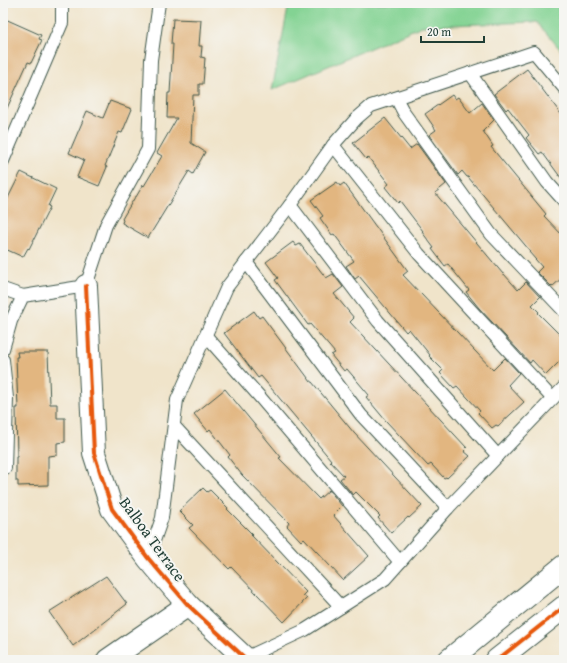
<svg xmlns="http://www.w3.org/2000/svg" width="567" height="663" viewBox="0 0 567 663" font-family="'Gentium Book Plus',serif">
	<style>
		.green { fill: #83d393; stroke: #518864 }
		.building { fill: #e2b680 }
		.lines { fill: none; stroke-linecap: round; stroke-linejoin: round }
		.lane-casing { stroke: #3e564a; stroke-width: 14 }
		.street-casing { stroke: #3e564a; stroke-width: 24 }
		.secondary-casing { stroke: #3e564a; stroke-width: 24 }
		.primary-casing { stroke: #3e564a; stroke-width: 24 }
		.lane { stroke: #fff; stroke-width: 12 }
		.street { stroke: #fff; stroke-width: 22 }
		.secondary { stroke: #fff; stroke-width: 22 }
		.primary { stroke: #fff; stroke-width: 22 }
		.cycleway-casing { stroke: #f6f6f2; stroke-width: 6 }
		.cycleway { stroke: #e8590c; stroke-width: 4 }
		.labels { text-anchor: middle; stroke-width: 4; stroke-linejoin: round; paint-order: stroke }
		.street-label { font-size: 16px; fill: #1f3d34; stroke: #f6f6f2 }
	</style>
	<rect width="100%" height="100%" fill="#f6f6f2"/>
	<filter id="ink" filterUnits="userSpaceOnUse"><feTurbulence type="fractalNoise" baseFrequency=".025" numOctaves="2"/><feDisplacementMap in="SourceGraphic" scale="8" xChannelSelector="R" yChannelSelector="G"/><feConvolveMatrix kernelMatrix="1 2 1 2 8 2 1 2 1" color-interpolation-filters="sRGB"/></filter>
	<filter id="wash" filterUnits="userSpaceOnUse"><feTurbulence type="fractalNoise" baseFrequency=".012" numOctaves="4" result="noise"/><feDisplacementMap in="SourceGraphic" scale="16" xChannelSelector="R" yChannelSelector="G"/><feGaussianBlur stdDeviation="0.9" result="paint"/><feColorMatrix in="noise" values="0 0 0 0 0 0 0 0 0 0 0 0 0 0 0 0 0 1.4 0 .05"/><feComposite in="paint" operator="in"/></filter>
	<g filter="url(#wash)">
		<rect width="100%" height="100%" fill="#f0e4ca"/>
		<path class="green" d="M289 3H564V54L537 22 422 26 272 90Z"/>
		<g id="blocks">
			<g class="building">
				<path d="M3 18 41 35 39 39 42 40 31 63 28 62 3 117Z"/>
				<path d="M173 19 201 20 199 46H202L201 57 205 58 203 84H199V95H193L191 143 205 152 193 174 189 171 148 238 122 223 123 220 122 219 135 197H136L143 185 144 186 162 156 157 153 177 118H167L168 93H170L173 44H171Z"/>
				<path d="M527 69 564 118V182L542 152 539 154 526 138 529 135 508 108 506 110 494 94Z"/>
				<path d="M452 95 455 99 458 97 470 113 482 103 494 120 483 131 493 146 491 147 546 214 544 216 564 237V276L552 287 537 272 542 267 529 252 530 251 468 177H467L462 171 458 175 429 135 436 130 425 114Z"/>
				<path d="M110 101 132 109 122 133 119 132 105 166 107 167 99 186 77 177 84 160 69 153 87 111 103 118Z"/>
				<path d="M385 118 410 149 417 144 446 184 435 193 503 274H504L518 290 526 282 540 297 532 305 539 312 538 313 564 339V357L546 375 532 360 530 363 479 308 466 292 469 290 448 264 445 266 432 249 434 248 422 232 423 231 400 201 398 203 385 187 389 184 368 157 366 159 353 143Z"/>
				<path d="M21 172 56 189 48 206 50 207 29 249 28 248 23 257 3 248V208Z"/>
				<path d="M337 182 340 186 344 183 408 271 403 275 493 370 505 358 519 373 508 385 524 402 498 426 496 425 492 428 478 413 480 411 457 386 454 388 440 373 443 370 429 356 430 355 409 329 406 332 359 276 355 279 346 266 354 261 334 234 332 235 320 218 323 216 311 200Z"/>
				<path d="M293 242 296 246 300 244 326 278 333 274 343 287 334 294 354 318 350 322 467 448 464 451 470 456 447 478 446 477 444 478 431 464 428 466 386 421 366 397 369 395 347 369 344 371 331 355 335 353 310 324 308 325 275 280 278 278 266 262Z"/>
				<path d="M254 311 259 318 262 316 311 382H312L354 433 422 506 409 518 408 517 391 533 378 518 380 516 356 492 353 495 340 479 344 476 330 461 331 460 261 376 258 378 224 333Z"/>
				<path d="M17 352H48L50 404H57V418H65V442L57 443V455L48 456V485L18 486V481H16V457H17L16 408H18L16 357H18Z"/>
				<path d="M225 389 281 457 279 458 319 499 329 490 342 506 333 515 369 556 343 580 304 538 301 541 287 526 289 523 242 475 228 457 230 455 210 429 208 431 194 414Z"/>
				<path d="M203 488 207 492 210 490 228 508 227 509 252 534 251 535 306 592 303 595 307 598 284 622 231 567 229 569 189 528 193 525 179 511Z"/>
				<path d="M106 576 127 604 73 646 49 612Z"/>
			</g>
		</g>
	</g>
	<g filter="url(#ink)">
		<use href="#blocks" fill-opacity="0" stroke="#3e564a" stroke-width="1"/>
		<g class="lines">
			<defs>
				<g id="lane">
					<path d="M470 73 547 182 564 201"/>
					<path d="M396 98 404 113 491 234 564 311"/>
					<path d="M333 145 419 254 552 398"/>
					<path d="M3 161 62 23V3"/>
					<path d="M290 205 378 321 498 456"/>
					<path d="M246 262 361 415 448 508"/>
					<path d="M3 289 23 296"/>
					<path d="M206 336 259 396 400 562"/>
					<path d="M3 349 11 321 23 296 86 286 106 225 148 149 151 60 159 3"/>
					<path d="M3 360 7 398 5 468H3"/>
					<path d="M174 426 341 607"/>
					<path d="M148 558 162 518 177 400 227 287 290 205 333 145 356 119 371 106 534 52 564 88"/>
					<path d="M245 658 305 630 385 579 448 508 564 387"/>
				</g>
				<path id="street" d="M86 286 94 453 112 509 148 558 188 605"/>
				<path id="secondary" d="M108 660 188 605 247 660"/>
				<g id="primary">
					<path d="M449 660 564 566"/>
					<path d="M497 660 564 607"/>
				</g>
			</defs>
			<use href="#lane" class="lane-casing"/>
			<use href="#street" class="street-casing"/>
			<use href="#secondary" class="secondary-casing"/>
			<use href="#primary" class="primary-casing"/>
			<use href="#lane" class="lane"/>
			<use href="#street" class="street"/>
			<use href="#secondary" class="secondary"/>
			<use href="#primary" class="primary"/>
			<defs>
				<g id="cycleway">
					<path d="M86 286 94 453 112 509 148 558 188 605 247 660"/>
					<path d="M497 660 564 607"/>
				</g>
			</defs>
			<use href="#cycleway" class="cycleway-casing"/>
			<use href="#cycleway" class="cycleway"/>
		</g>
	</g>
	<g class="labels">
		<g class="street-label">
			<text transform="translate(153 539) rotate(54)" y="6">Balboa Terrace</text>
		</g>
	</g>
	<rect width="567" height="663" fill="none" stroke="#f6f6f2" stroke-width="16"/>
	<path d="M421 36v6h63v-6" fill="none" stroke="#1f3d34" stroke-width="2"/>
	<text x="427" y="36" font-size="12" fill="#1f3d34" stroke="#f6f6f2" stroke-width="3" paint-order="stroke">20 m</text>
</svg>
